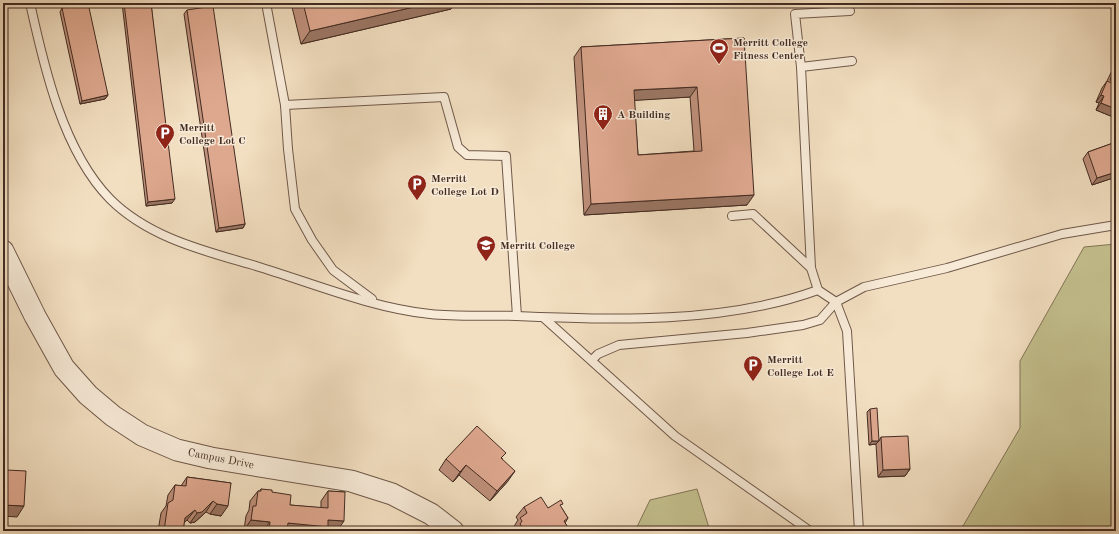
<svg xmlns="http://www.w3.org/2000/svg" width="1119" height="534" viewBox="0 0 1119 534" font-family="'Old Standard TT',serif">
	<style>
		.green { fill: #c3bf8d; stroke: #837557 }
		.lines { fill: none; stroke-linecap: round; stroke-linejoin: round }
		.service-casing { stroke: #6f5849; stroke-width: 10 }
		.tertiary-casing { stroke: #6f5849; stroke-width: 23 }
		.service { stroke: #f7ead7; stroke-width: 8 }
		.tertiary { stroke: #f7ead7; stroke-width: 21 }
		.wall { fill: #bf907b; stroke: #432b21; fill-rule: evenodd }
		.shaded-wall { fill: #9b7664; stroke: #432b21 }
		.building { fill: #dea88f; stroke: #432b21; fill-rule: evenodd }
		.labels { text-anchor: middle; stroke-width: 3; stroke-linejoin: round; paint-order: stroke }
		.poi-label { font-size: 11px; font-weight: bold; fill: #432b21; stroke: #f7ead7; text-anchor: start }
		.street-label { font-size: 11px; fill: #432b21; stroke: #f7ead7 }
	</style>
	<rect width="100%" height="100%" fill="#f2dfc1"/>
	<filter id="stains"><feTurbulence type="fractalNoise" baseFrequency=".005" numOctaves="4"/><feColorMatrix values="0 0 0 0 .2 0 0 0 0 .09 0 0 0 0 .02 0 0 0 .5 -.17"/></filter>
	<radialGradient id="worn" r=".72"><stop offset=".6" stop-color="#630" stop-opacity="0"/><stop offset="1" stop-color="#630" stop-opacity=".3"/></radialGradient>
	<g class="green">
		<path d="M1116 244V531H947L963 526 1020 428V361L1084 247Z"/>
		<path d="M697 489 710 531H635L650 500Z"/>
	</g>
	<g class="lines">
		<defs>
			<g id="service">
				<path d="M30 3C44 67 63 151 110 199 149 238 205 251 256 266 312 283 372 308 430 314 459 317 488 315 516 316 615 320 724 324 818 290L836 302 864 287 947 268 1062 234 1116 225"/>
				<path d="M266 3 285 105 288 149 295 209 312 240 333 270 372 299"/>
				<path d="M801 67 795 14 850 11"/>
				<path d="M285 105 444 97 458 147 467 155 506 156 517 316"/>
				<path d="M732 216 753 214 811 268"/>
				<path d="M818 290 811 268 801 67 852 61"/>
				<path d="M544 318 675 436 810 531"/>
				<path d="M592 360 598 354 619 345 747 333 803 325 820 320 836 302 847 331 859 531"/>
			</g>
			<path id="tertiary" d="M3 251 35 316 64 368 88 395 113 416 142 435 177 450 211 458 351 481 392 494 431 514 453 531"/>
		</defs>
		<use href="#service" class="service-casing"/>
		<use href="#tertiary" class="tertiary-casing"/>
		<use href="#service" class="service"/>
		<use href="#tertiary" class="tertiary"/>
	</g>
	<g class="wall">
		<path d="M122 3H151L172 203 146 206Z"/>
		<path d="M291 3H455L451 9 301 44Z"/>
		<path d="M62 8 108 95 105 99 80 104 60 12Z"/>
		<path d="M187 10 245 224 243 228 216 232 184 14Z"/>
		<path d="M744 38 747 205 584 215 574 57 581 47ZM690 97 694 151 638 155 634 100Z"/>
		<path d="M1116 62V113L1113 117 1096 110 1099 103 1096 102 1102 88 1107 81Z"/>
		<path d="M1116 142V177L1092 185 1083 159 1088 152Z"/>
		<path d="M870 409 879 441 881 437 910 469 905 476 878 477 876 444 869 445 867 412Z"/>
		<path d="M502 458 508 481 490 501 459 475 453 482 439 470 446 459Z"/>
		<path d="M187 477 231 483 221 516 210 514 206 512 195 522 190 523 187 520 184 523 183 531H158L161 513 166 506 168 495 175 485 181 486Z"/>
		<path d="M261 489 272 492 290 505 321 508V501L328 491 345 492 325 531H254L244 530 246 516 249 510 250 501 258 491H260Z"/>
		<path d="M524 507 548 508 561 507 568 518 565 523 570 531H515L513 528 518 520 516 517Z"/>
	</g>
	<g class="shaded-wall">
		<path d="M431 3H455L451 9 301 44 310 31Z"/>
		<path d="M478 3H628L626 6H476Z"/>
		<path d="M697 87 690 97 626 101 634 90Z"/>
		<path d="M108 95 105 99 80 104 82 101Z"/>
		<path d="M1101 95 1104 96 1099 103 1096 102Z"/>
		<path d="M1101 103 1116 109V113L1113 117 1096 110Z"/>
		<path d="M1116 172V177L1092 185 1097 178Z"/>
		<path d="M754 195 747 205 584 215 591 204Z"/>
		<path d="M175 199 172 203 146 206 148 202Z"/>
		<path d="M245 224 243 228 216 232 219 228Z"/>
		<path d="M872 441H879L876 444 869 445Z"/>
		<path d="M466 465 459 475 453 482 460 472Z"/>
		<path d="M910 469 905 476 878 477 883 470Z"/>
		<path d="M515 471 508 481 490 501 497 491Z"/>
		<path d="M213 501 206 512 195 522 190 523 197 513Z"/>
		<path d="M217 504 228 506 221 516 210 514Z"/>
		<path d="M3 505 24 506 17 517 3 516Z"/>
		<path d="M195 510 187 520 178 529 185 518Z"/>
		<path d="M251 520 270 522 263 531H254L244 530Z"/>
		<path d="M328 520 344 521 337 531 326 530 325 531H282L288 523Z"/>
	</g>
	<g class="building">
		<path d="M86 3H88L108 95 82 101 62 8Z"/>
		<path d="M124 3H151L175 199 148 202Z"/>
		<path d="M303 3H431L310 31Z"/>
		<path d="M213 6 245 224 219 228 187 10Z"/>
		<path d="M744 38 754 195 591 204 581 47ZM697 87 702 151 638 155 634 90Z"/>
		<path d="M1116 66V83L1110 80Z"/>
		<path d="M1107 81 1116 85V109L1101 103 1104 96 1101 95Z"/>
		<path d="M1116 142V172L1097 178 1088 152Z"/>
		<path d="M877 408 879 441H872L870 409Z"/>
		<path d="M477 426 506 453 501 458 515 471 497 491 466 465 460 472 446 459Z"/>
		<path d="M908 436 910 469 883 470 881 437Z"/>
		<path d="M3 465 7 466V470L26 471 24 506 3 505V510Z"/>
		<path d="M187 477 231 483 228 506 217 504 213 501 202 512 197 513 195 510 185 518 183 531H164L168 503 173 500 175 485 186 486Z"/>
		<path d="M261 489 272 490V492L291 495 290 505 328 508V491L345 492 344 521 328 520V527L288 523 287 531H269L270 522 251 520 253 506H256L258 491H261Z"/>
		<path d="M541 497 548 508 561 500 563 504 560 505 568 518 564 521 570 531H525L520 524 522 521 520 518 527 513 524 507Z"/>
	</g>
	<defs>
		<symbol id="stadium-pin" viewBox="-11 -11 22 30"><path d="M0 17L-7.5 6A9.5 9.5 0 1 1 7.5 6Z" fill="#8f2418" stroke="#f7ead7"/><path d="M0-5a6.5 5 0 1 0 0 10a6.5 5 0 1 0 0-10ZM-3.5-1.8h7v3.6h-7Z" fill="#fff"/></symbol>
		<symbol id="building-pin" viewBox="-11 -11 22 30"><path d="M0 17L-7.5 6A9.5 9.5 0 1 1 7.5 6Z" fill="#8f2418" stroke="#f7ead7"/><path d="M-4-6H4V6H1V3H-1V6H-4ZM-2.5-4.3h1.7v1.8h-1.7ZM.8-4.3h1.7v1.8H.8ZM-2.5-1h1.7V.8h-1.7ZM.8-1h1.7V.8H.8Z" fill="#fff"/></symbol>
		<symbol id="parking-pin" viewBox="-11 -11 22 30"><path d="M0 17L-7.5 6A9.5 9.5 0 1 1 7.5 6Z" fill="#8f2418" stroke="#f7ead7"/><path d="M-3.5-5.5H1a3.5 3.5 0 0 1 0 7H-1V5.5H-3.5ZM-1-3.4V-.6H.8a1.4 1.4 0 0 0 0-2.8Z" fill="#fff"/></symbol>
		<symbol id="university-pin" viewBox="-11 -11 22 30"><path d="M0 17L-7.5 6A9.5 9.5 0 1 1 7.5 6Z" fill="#8f2418" stroke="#f7ead7"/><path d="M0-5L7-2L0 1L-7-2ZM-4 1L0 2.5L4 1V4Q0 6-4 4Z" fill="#fff"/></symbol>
	</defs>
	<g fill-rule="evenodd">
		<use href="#stadium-pin" x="708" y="37" width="22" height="30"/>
		<use href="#building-pin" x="592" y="103" width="22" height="30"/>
		<use href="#parking-pin" x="154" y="122" width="22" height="30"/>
		<use href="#parking-pin" x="406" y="173" width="22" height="30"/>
		<use href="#university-pin" x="475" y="234" width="22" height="30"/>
		<use href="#parking-pin" x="742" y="354" width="22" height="30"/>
	</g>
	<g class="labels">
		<g class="poi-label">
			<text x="733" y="46">Merritt College<tspan x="733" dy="13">Fitness Center</tspan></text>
			<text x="617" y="118">A Building</text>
			<text x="179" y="131">Merritt<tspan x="179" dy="13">College Lot C</tspan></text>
			<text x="431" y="182">Merritt<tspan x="431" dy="13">College Lot D</tspan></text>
			<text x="500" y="249">Merritt College</text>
			<text x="767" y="363">Merritt<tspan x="767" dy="13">College Lot E</tspan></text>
		</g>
		<g class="street-label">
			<text transform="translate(221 458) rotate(11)" y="4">Campus Drive</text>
		</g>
	</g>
	<rect width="1119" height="534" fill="none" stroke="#f2dfc1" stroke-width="16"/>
	<rect x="4" y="4" width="1111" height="526" fill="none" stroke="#432b21" stroke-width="2"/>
	<rect x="8" y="8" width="1103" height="518" fill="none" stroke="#432b21"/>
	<rect width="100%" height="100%" filter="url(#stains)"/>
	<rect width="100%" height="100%" fill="url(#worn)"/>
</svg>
